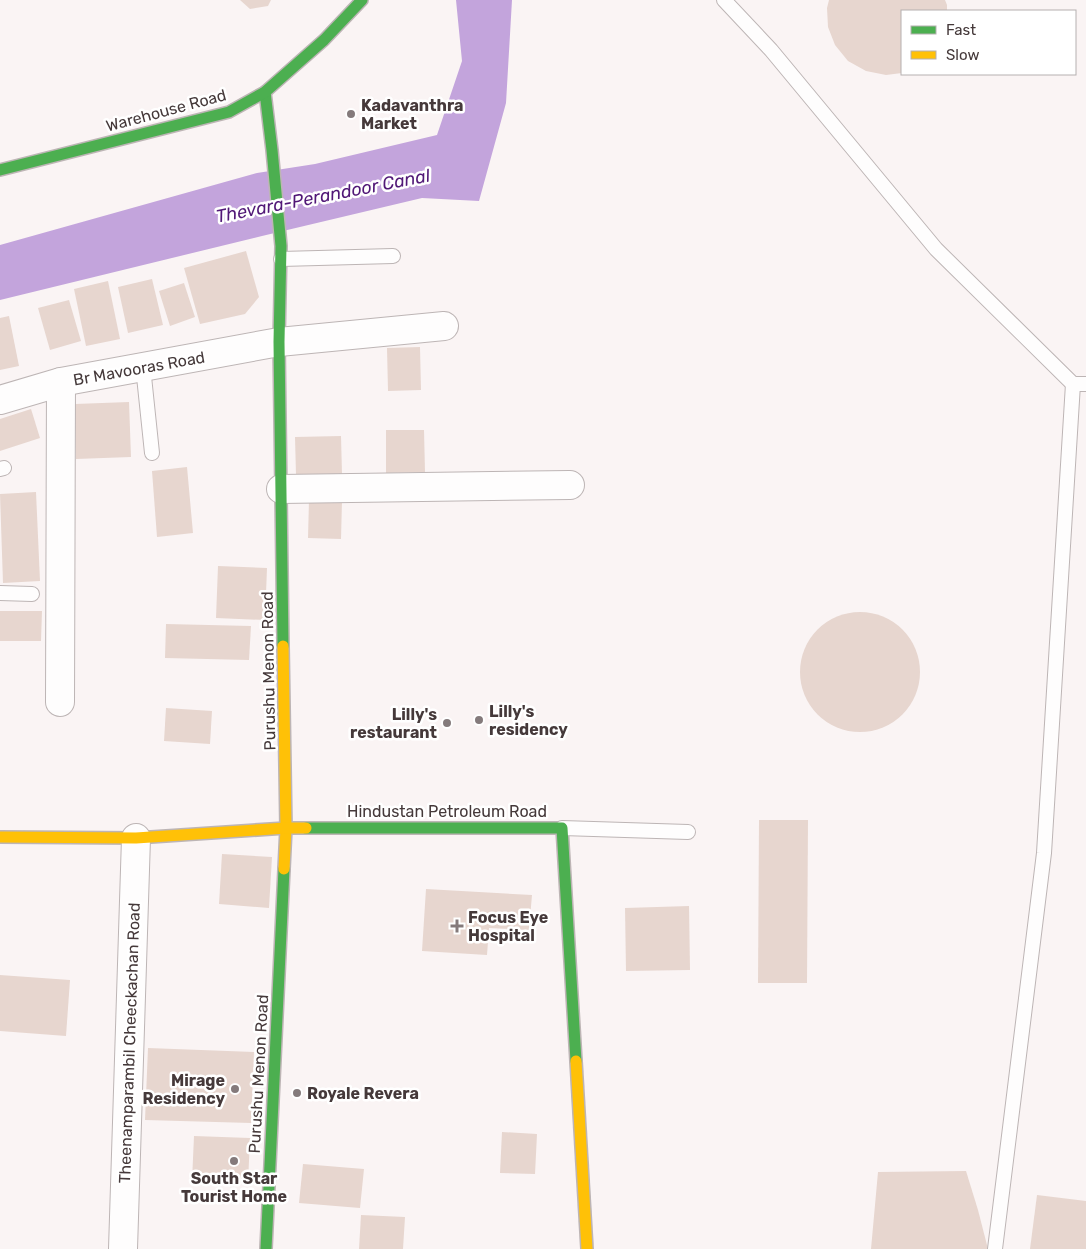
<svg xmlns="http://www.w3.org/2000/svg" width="1086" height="1249" viewBox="0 0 1086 1249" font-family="Rubik,sans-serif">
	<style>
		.water { fill: #c3a4dc }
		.building { fill: #e7d6cf }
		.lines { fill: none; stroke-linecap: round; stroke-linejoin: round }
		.lane-casing { stroke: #bdb5b5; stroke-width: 16 }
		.street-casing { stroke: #bdb5b5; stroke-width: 30 }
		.fast-casing { stroke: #bdb5b5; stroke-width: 14 }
		.slow-casing { stroke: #bdb5b5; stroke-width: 14 }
		.lane { stroke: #fefdfd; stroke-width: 14 }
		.street { stroke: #fefdfd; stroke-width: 28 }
		.fast { stroke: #4caf50; stroke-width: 11 }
		.slow { stroke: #ffc107; stroke-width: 11 }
		.poi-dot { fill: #847a7b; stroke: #fff; stroke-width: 2 }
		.labels { text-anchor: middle; stroke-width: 5; stroke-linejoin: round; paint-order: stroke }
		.poi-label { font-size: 16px; font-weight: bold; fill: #45393a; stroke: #fff; text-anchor: start }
		.street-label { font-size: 16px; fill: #45393a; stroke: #fff }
		.water-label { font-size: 18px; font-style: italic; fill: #511877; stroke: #fff }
	</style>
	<rect width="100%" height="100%" fill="#faf4f4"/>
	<path class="water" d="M456 0H512L506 103 479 201 422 198 262 236 0 300V245L257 173 315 164 437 135 462 61Z"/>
	<g class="building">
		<path d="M240 0H271L268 6 250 9Z"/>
		<path d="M829 0H945L947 5V11H902V73L886 75 866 71 848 61 835 45 828 27 827 8Z"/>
		<path d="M246 251 259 297 245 314 200 324 184 268Z"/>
		<path d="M152 279 163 325 128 333 118 287Z"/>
		<path d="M108 281 120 339 86 346 74 289Z"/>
		<path d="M184 283 195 317 170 326 159 291Z"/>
		<path d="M69 300 81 341 50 350 38 308Z"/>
		<path d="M9 316 19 366 0 370V318Z"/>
		<path d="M420 347 421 390 388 391 387 348Z"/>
		<path d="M129 402 131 457 76 459 75 404Z"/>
		<path d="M31 409 40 438 0 451V419Z"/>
		<path d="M386 430H424L425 472 386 473Z"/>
		<path d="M341 436 342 474 296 475 295 437Z"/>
		<path d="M187 467 193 533 157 537 152 471Z"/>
		<path d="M36 492 40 581 3 583 0 494Z"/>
		<path d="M309 500 342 501 341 539 308 538Z"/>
		<path d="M218 566 267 568 265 620 216 618Z"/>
		<path d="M0 611H42L41 641H0Z"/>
		<circle cx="860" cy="672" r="60"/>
		<path d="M166 624 251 626 249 660 165 658Z"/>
		<path d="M166 708 212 711 210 744 164 741Z"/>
		<path d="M759 820H808L807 983H758Z"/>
		<path d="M222 854 272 857 269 908 219 904Z"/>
		<path d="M426 889 532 895 529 930 489 928 487 955 422 951Z"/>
		<path d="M689 906 690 970 626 971 625 908Z"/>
		<path d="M0 975 70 980 66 1036 0 1031Z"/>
		<path d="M148 1048 254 1052 251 1123 145 1120Z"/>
		<path d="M502 1132 537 1134 535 1174 500 1173Z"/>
		<path d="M194 1136 250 1138 248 1183 192 1181Z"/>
		<path d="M303 1164 364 1169 360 1208 299 1203Z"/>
		<path d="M966 1171 978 1210 988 1249H871L878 1172Z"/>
		<path d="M1037 1195 1086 1201V1249H1030Z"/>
		<path d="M361 1215 405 1217 403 1249H359Z"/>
	</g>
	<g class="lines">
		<defs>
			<g id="lane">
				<path d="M724 0 771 50 936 249 1073 384"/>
				<path d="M281 259 393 256"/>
				<path d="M143 367 152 453"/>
				<path d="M0 469 4 468"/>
				<path d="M0 593 32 594"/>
				<path d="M562 828 688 832"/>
				<path d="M995 1249 1044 853 1073 384H1086"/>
			</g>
			<g id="street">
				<path d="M0 400 61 382 279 342 444 326"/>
				<path d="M281 489 570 485"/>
				<path d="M60 702 61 382"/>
				<path d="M123 1249 136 838"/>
			</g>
			<g id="fast">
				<path d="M265 92 272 150 281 246 279 342 283 646"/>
				<path d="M0 170 229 112 265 92 324 40 362 0"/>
				<path d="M306 828H562L576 1061"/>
				<path d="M266 1249 284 869"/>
			</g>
			<g id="slow">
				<path d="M283 646 286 828 284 869"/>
				<path d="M0 837 136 838 286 828H306"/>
				<path d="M576 1061 587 1249"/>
			</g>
		</defs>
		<use href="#lane" class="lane-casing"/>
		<use href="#street" class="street-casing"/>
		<use href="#fast" class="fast-casing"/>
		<use href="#slow" class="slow-casing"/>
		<use href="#lane" class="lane"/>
		<use href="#street" class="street"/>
		<use href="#fast" class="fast"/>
		<use href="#slow" class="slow"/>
	</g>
	<g class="poi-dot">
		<circle cx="351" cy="114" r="5"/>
		<circle cx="479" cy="720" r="5"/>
		<circle cx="447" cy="723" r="5"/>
		<path d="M454.5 918.5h5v5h5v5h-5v5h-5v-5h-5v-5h5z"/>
		<circle cx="235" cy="1089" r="5"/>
		<circle cx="297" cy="1093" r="5"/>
		<circle cx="234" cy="1161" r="5"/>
	</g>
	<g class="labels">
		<g class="poi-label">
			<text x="361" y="111">Kadavanthra<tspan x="361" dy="18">Market</tspan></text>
			<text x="489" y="717">Lilly's<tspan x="489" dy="18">residency</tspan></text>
			<text x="437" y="720" text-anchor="end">Lilly's<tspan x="437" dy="18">restaurant</tspan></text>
			<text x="468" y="923">Focus Eye<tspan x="468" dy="18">Hospital</tspan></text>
			<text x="225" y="1086" text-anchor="end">Mirage<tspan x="225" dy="18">Residency</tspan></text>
			<text x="307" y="1099">Royale Revera</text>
			<text x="234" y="1184" text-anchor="middle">South Star<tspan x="234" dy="18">Tourist Home</tspan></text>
		</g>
		<g class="street-label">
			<text transform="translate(166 110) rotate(-15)" y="6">Warehouse Road</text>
			<text transform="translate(139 368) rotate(-10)" y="6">Br Mavooras Road</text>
			<text transform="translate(268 671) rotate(-91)" y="6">Purushu Menon Road</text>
			<text x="447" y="817">Hindustan Petroleum Road</text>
			<text transform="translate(129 1043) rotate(-88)" y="6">Theenamparambil Cheeckachan Road</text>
			<text transform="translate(258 1074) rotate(-87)" y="6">Purushu Menon Road</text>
		</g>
		<g class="water-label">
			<text transform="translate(323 196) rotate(-11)" y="6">Thevara-Perandoor Canal</text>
		</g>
	</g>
	<rect x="901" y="10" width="175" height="65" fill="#ffffff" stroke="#b5b0b0"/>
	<rect x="911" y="26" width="25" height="8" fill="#4caf50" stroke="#b5b0b0"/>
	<text x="946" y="35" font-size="15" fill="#45393a">Fast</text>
	<rect x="911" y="51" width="25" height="8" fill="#ffc107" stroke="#b5b0b0"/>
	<text x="946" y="60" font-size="15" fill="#45393a">Slow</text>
</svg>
